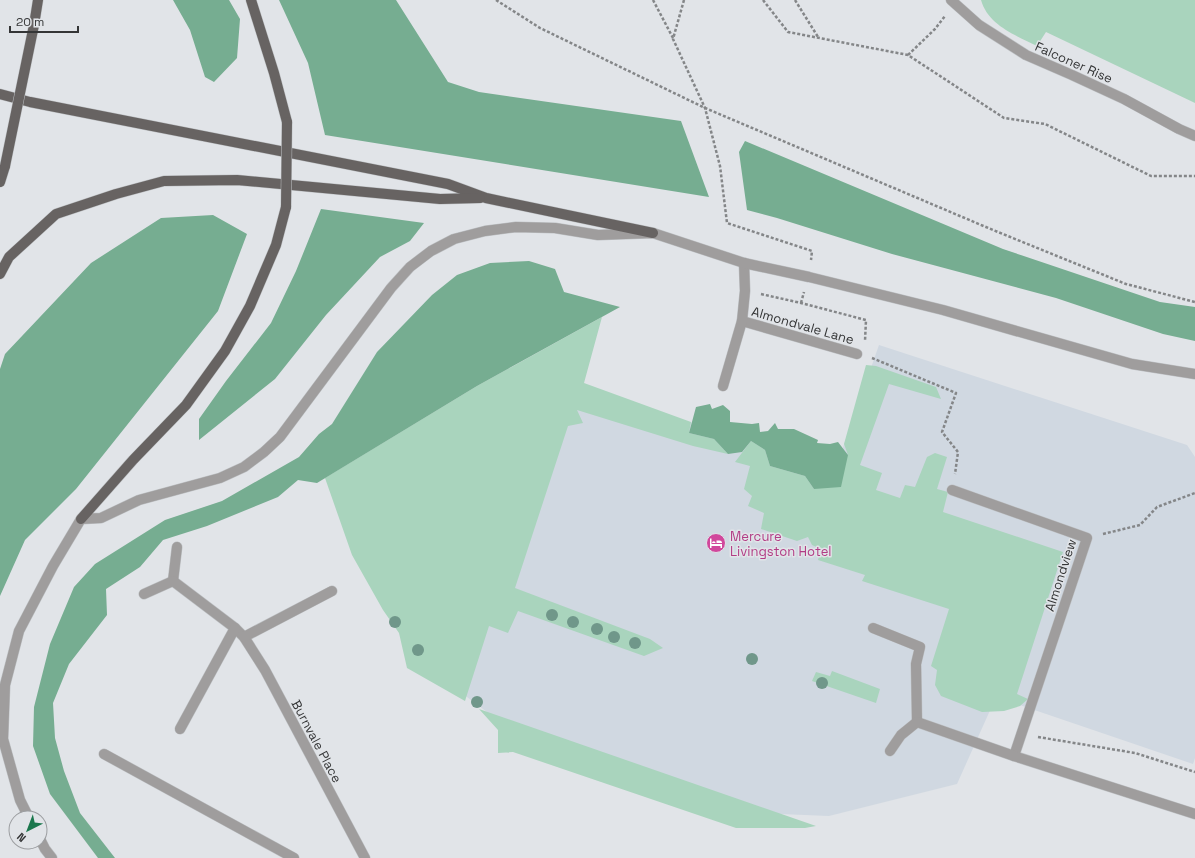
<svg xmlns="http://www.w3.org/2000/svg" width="1195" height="858" viewBox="0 0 1195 858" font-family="'Space Grotesk',sans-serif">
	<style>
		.built { fill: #d0d8e1 }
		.green { fill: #a9d4bd }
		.forest { fill: #76ad91 }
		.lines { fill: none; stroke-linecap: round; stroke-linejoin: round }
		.service-casing { stroke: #bec1c4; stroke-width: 11 }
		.minor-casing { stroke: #bec1c4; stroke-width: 11 }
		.tertiary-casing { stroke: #bec1c4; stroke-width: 11 }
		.primary-casing { stroke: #bec1c4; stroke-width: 11 }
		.path { stroke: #848688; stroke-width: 2.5; stroke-dasharray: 3 2; stroke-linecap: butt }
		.service { stroke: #9f9d9d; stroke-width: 10 }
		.minor { stroke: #9f9d9d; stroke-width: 10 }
		.tertiary { stroke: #9f9d9d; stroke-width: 10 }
		.primary { stroke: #676362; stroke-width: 10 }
		.primary-bridge-casing { stroke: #bec1c4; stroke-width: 11; stroke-linecap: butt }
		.primary-bridge { stroke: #676362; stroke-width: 10 }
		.tree { fill: #70978a }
		.labels { text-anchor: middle; stroke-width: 3; stroke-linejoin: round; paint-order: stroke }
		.street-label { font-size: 13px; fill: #343536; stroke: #e1e4e8 }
		.hotel-label { font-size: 13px; fill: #b23c85; stroke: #e1e4e8; text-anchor: start }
	</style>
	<rect width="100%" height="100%" fill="#e1e4e8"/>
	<path class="built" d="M879 345 1187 445 1195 457V758L1193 764 996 697 957 784 829 816 729 812 515 733 451 685 541 394 591 401 792 444 829 487Z"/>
	<g class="green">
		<path d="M981 0H1195V103L1046 32 1037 46C1015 35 988 25 981 0Z"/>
		<path d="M602 317 584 383 691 422 689 433 714 439 728 454 693 446 577 410 583 423 568 426 515 588 650 639 663 648 644 656 518 611 508 633 489 626 465 701 407 668 399 633 383 610 352 555 325 478 477 386Z"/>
		<path d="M866 365 876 366 936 387 941 399 889 384 860 465 882 473 876 490 900 498 905 485 915 487 927 457 935 453 947 457 937 489 948 492 943 512 1063 552 1017 694 1028 699 1020 706 1004 711 982 712 941 696 935 685 937 670 931 666 949 609 862 581 865 575 818 560 821 549 812 545 808 537 797 541 761 529 764 513 748 506 752 496 744 489 750 466 735 462 751 441 765 450 770 466 805 476 814 489 848 455 844 444Z"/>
		<path d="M832 671 880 689 876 703 812 681 816 672 830 676Z"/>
		<path d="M479 709 816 826 805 828H736L513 752 498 753V730Z"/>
	</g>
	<g class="forest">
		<path d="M173 0H229L240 19 237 58 214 82 205 77 190 30Z"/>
		<path d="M279 0H396L448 82 479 92 681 121 709 197 325 135 308 63Z"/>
		<path d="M745 141 1003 249 1160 302 1195 307V341L1163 334 1056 298 892 254 777 218 747 210 739 152Z"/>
		<path d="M321 209 424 223 410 241 380 257 326 315 275 379 199 440V419L226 381 271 323 296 271Z"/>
		<path d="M213 215 247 234 218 311 76 489 25 540 0 596V369L5 354 91 263 161 218Z"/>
		<path d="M529 261 555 269 564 292 620 307 477 386 317 483 298 480 278 497 207 526 163 540 140 567 106 589 107 615 69 664 53 703 55 738 64 771 80 813 115 858H98L50 794 33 746 34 707 50 644 74 587 95 564 165 520 222 501 299 457 319 434 332 424 377 352 432 295 457 275 490 263Z"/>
		<path d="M710 404 712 409 723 405 730 411V422L752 424 759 423 760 432 768 431 775 423 778 429H794L818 440 817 443 830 444 838 442 848 455 841 487 814 489 805 476 770 466 765 450 751 441 742 452 728 454 714 439 689 433 696 407Z"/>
	</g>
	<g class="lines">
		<defs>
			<path id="service" d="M873 628 920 647 916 664 917 722"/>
			<g id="minor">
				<path d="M951 0 979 25 1026 55 1072 75 1124 99 1179 129 1195 136"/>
				<path d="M742 321 857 354"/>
				<path d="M723 386 742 321 745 291 744 263"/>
				<path d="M952 490 1087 538 1014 756"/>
				<path d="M173 581 177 547"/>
				<path d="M144 594 173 581 235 628 244 637 265 670 365 858"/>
				<path d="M244 637 332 591"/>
				<path d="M180 729 235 628"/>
				<path d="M890 751 901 735 917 722 1014 756 1195 814"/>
				<path d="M104 754 294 858"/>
			</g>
			<g id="tertiary">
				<path d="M29 818 20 800 3 739 5 685 19 631 53 566 81 519 101 518 139 500 220 478 244 467 264 452 280 437 391 288 410 267 431 251 454 239 485 231 516 227 555 228 598 235 653 233 744 263 809 277 943 310 1132 364 1195 374"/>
				<path d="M40 839 45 849 52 858"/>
			</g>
			<g id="primary">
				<path d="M251 0 274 73 287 122"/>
				<path d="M34 25 38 0"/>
				<path d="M0 94 30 102 448 184 486 198 653 233"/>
				<path d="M0 182 5 166"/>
				<path d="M0 274 9 257 56 214 116 194 164 181 237 180 440 199 480 198"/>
				<path d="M81 519 133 460 186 405 225 351 250 306 276 245 286 207"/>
			</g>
		</defs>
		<use href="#service" class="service-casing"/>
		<use href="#minor" class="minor-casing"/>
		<use href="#tertiary" class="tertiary-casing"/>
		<use href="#primary" class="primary-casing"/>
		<g class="path">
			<path d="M496 0 540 28 705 108 993 230 1126 284 1195 302"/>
			<path d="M653 0 673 38"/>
			<path d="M684 0 673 39 705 108 720 166 727 223 812 251 811 260"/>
			<path d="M763 0 788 32 908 55 1004 118 1045 124 1151 176H1195"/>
			<path d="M795 0 818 37"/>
			<path d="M908 55 935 29 945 16"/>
			<path d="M761 294 801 303 866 320 865 341"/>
			<path d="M801 303 804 292"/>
			<path d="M872 358 956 393 942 432 958 452 955 474"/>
			<path d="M1103 534 1140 525 1157 507 1195 493"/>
			<path d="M1038 737 1135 753 1195 772"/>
		</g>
		<use href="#service" class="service"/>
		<use href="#minor" class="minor"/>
		<use href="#tertiary" class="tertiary"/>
		<use href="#primary" class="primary"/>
		<defs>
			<g id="primary-bridge">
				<path d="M5 166 34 25"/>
				<path d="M286 207 287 122"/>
			</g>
		</defs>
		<use href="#primary-bridge" class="primary-bridge-casing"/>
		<use href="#primary-bridge" class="primary-bridge"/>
	</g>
	<g class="tree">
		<circle cx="552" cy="615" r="6"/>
		<circle cx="395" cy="622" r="6"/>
		<circle cx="573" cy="622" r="6"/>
		<circle cx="597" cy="629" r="6"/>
		<circle cx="614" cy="637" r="6"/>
		<circle cx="635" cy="643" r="6"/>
		<circle cx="418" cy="650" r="6"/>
		<circle cx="752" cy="659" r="6"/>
		<circle cx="822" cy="683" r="6"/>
		<circle cx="477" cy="702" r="6"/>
	</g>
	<defs>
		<symbol id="hotel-disc" viewBox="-11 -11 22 22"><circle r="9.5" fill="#d1479c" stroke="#e1e4e8"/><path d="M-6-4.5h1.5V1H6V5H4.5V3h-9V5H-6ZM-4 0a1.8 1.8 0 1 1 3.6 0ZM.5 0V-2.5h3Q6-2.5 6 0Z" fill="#fff"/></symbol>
	</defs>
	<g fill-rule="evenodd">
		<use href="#hotel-disc" x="705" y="532" width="22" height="22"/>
	</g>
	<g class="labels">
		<g class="street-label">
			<text transform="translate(1074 62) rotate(24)" y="5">Falconer Rise</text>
			<text transform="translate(803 325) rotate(16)" y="5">Almondvale Lane</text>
			<text transform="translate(1060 575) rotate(-72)" y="5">Almondview</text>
			<text transform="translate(317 741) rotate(62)" y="5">Burnvale Place</text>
		</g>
		<g class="hotel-label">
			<text x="730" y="541">Mercure<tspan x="730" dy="15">Livingston Hotel</tspan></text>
		</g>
	</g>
	<g transform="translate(28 830) rotate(222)"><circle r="19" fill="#e1e4e8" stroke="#9c9ea1"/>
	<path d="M0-3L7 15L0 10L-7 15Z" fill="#1b774d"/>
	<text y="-6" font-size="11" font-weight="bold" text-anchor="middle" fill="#343536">N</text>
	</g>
	<path d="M10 26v6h68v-6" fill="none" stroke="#343536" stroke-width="2"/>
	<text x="16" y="26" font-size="12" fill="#343536" stroke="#e1e4e8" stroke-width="3" paint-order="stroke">20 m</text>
</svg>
